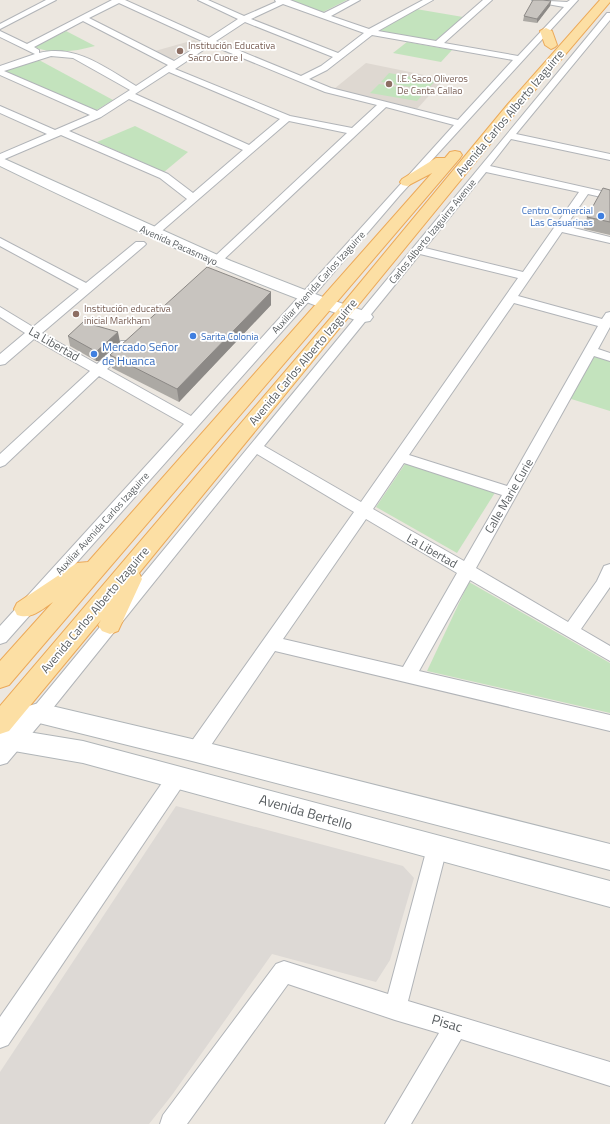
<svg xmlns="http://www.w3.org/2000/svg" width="610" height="1124" viewBox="0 0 610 1124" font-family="'Titillium Web',sans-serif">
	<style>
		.industrial { fill: #ddd9d5 }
		.education { fill: #ded8d1 }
		.green { fill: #c3e3bd }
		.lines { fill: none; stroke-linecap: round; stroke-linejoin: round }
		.minor-casing { stroke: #b1b4b8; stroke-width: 2 }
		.secondary-casing { stroke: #b0b5b8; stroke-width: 2 }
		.primary-casing { stroke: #eca958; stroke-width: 2 }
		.minor { fill: #fff; fill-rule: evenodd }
		.secondary { fill: #fff; fill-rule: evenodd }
		.primary { fill: #fcdfa4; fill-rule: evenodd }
		.wall { fill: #aca9a4 }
		.shaded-wall { fill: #8c8986 }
		.building { fill: #c8c4bf; stroke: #8c8986 }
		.education-dot { fill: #8d6e63; stroke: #fff; stroke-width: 1.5 }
		.shop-dot { fill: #3f7fe0; stroke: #fff; stroke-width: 1.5 }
		.labels { text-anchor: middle; stroke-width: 3.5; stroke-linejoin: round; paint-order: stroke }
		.far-education-label { font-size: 10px; fill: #785e54; stroke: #fff; text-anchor: start }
		.far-shop-label { font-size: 10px; fill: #366cbe; stroke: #fff; text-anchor: end }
		.far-street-label { font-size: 10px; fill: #595e61; stroke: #fff }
		.street-label { font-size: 12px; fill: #595e61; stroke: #fff }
		.shop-label { font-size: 12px; fill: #366cbe; stroke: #fff; text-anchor: start }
		.near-street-label { font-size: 14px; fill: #595e61; stroke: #fff }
	</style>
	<rect width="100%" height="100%" fill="#ece7e0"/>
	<path class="industrial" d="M176 806 403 866 414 878 390 960 376 982 272 954 172 1095 149 1124H0V1072Z"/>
	<g class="education">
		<path d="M194 40 201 43 172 60 155 51Z"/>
		<path d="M366 63 444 79 417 109 334 89Z"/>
	</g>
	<g class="green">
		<path d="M293 0H347L321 13 293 2Z"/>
		<path d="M416 9 463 17 435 41 377 31Z"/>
		<path d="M66 31 95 46C77 51 53 55 34 47Z"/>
		<path d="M407 42 452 50 441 62 393 53Z"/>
		<path d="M39 60 113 100 95 111 3 71Z"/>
		<path d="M389 73 435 81 427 90 381 82Z"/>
		<path d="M379 84 425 92 417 101 370 93Z"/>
		<path d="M135 126 188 152 164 172 97 142Z"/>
		<path d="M591 355 610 360V411L568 398Z"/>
		<path d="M407 461 496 491 457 553 376 507Z"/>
		<path d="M469 582 610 663V713L427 671Z"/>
	</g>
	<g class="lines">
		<defs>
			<g id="minor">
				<path d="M46 0H56L0 29V24Z"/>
				<path d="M112 0H125L209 38 238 19 198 0H208L244 16 276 2 275 0H290L324 13 350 0H360L331 16 369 29 423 0H433L378 31 436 41 483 0H492L444 43 518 56 564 7 536 2 532 0 567 2 570 0H578L400 195 310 300 6 642 0 644V626L184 424 99 376 5 465 0 467V454L90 371 34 339 5 364 0 365V354L25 333 0 317V307L33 327 79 289 0 246V238L86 283 136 242H144L146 244 144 246 42 333 97 364 121 341H131L132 344 131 347 107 369 191 416 454 125 386 107 220 263H212L210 261 212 259 347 133 289 121 156 236 152 237 146 234 148 232 187 199 160 178 61 135 0 161V154L47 134 0 113V106L55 130 90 115 0 75V66L35 54 0 37V31L27 44ZM119 3 204 42 174 61 89 18ZM283 4 364 33 338 53 251 19ZM83 21 168 65 136 86C106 68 76 44 39 53V50L34 47ZM245 22 333 57 321 66 301 76 216 41ZM372 35 513 60 458 120 331 88 309 79 327 70ZM211 45 325 92 377 105 352 128 290 116 175 69ZM51 56 73 58 130 90 97 111 4 71ZM169 72 280 119 249 145 135 94ZM129 99 243 150 193 193 168 174 69 131 101 117Z"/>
				<path d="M607 13H610V20L516 134 610 154V160L511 139 490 166 610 193V199L588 194 566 226 610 237V243L562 232 518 296 602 319 606 313 610 312V327L598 349 610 353V361L594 356 476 568 568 622 597 581 604 566 610 564V587L581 629 610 646V661L470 580 419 671 610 715V731L275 651 203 757 196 759 189 757 187 751 189 745 354 512 257 454 45 718 7 763 0 765V744L33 708ZM486 172 579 192 523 272 425 248ZM420 254 518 278 361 502 264 446ZM514 303 598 326 507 486 409 455ZM404 463 502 495 464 561 373 509ZM366 519 457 573 403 667 283 639Z"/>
				<path d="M178 768 185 770 188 776 185 782 8 1045 0 1048V1017L171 770Z"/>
				<path d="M437 839 444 842 447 848 408 1001 610 1062V1086L461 1039 411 1124H385L439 1033 395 1020 288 984 187 1124H160L163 1115 276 964 284 961 388 994 427 848 430 842Z"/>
			</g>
			<g id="secondary">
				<path d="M0 157 231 261 323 297 370 313 373 317 370 321 364 322 358 321C235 278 117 223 0 166Z"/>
				<path d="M39 703 196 740 610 844V870L196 762 39 723 16 730 83 741 610 881V907L83 763 14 751 0 755V714Z"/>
			</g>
			<g id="primary">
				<path d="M600 0H610V2L518 110 139 573 142 579 118 631 110 634 102 631 98 625 101 620 9 731 0 734V706L340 307 508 104Z"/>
				<path d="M546 28 552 31 557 45 555 47 551 49 545 45 540 31Z"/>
				<path d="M455 151 460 152 462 155 460 158 9 685 0 688V661L53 602C41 610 31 620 17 615L14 609 17 603 77 563 88 562 432 173 407 186 402 185 400 182 402 179 436 158H445L450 152Z"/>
			</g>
		</defs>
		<use href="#minor" class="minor-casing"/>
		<use href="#secondary" class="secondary-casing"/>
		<use href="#primary" class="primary-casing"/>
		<use href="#minor" class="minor"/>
		<use href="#secondary" class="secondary"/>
		<use href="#primary" class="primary"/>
	</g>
	<g class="wall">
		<path d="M551 1 550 6 537 23 523 21 524 16Z"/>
		<path d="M610 190V235L584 229 587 217Z"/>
		<path d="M271 292V305L179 402 112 368 110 355Z"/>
		<path d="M68 336 120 342 99 361H96L70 346Z"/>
	</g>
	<g class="shaded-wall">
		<path d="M551 1 550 6 537 23V19Z"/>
		<path d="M271 292V305L179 402 177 389Z"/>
		<path d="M118 332 120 342 99 361H96L95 351Z"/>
	</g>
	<g class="building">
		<path d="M533 0H543L551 1 537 19 524 16Z"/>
		<path d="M603 188 610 190V222L587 217Z"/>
		<path d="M207 267 271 292 177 389 110 355Z"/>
		<path d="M83 322 118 332 97 351H95L68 336Z"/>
	</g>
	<g class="education-dot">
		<circle cx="180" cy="51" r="4"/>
		<circle cx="389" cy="84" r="4"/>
		<circle cx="76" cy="314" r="4"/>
	</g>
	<g class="shop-dot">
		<circle cx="601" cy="216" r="4"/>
		<circle cx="193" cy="336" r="4"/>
		<circle cx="94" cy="354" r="4"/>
	</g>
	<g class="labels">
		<g class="far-education-label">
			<text x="188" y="49">Institución Educativa<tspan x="188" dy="12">Sacro Cuore I</tspan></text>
			<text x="397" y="82">I.E. Saco Oliveros<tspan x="397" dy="12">De Canta Callao</tspan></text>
			<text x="84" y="312">Institución educativa<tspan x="84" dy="12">inicial Markham</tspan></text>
		</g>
		<g class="far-shop-label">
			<text x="593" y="214">Centro Comercial<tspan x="593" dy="12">Las Casuarinas</tspan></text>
			<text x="201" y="340" text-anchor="start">Sarita Colonia</text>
		</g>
		<g class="far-street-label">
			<text transform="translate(432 231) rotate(-51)" y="4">Carlos Alberto Izaguirre Avenue</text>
			<text transform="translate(179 245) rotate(24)" y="4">Avenida Pacasmayo</text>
			<text transform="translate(318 282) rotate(-48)" y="4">Auxiliar Avenida Carlos Izaguirre</text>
			<text transform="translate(102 523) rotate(-48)" y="4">Auxiliar Avenida Carlos Izaguirre</text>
		</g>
		<g class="street-label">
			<text transform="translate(510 113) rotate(-50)" y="4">Avenida Carlos Alberto Izaguirre</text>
			<text transform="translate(54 344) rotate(30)" y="4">La Libertad</text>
			<text transform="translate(303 362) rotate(-50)" y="4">Avenida Carlos Alberto Izaguirre</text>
			<text transform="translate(509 496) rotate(-60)" y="4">Calle Marie Curie</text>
			<text transform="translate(432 551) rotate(30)" y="4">La Libertad</text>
			<text transform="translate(95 610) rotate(-50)" y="4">Avenida Carlos Alberto Izaguirre</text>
		</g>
		<g class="shop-label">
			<text x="102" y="351">Mercado Señor<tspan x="102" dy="14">de Huanca</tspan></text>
		</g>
		<g class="near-street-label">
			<text transform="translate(306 812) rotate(16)" y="5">Avenida Bertello</text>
			<text transform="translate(447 1023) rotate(16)" y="5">Pisac</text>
		</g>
	</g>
</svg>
